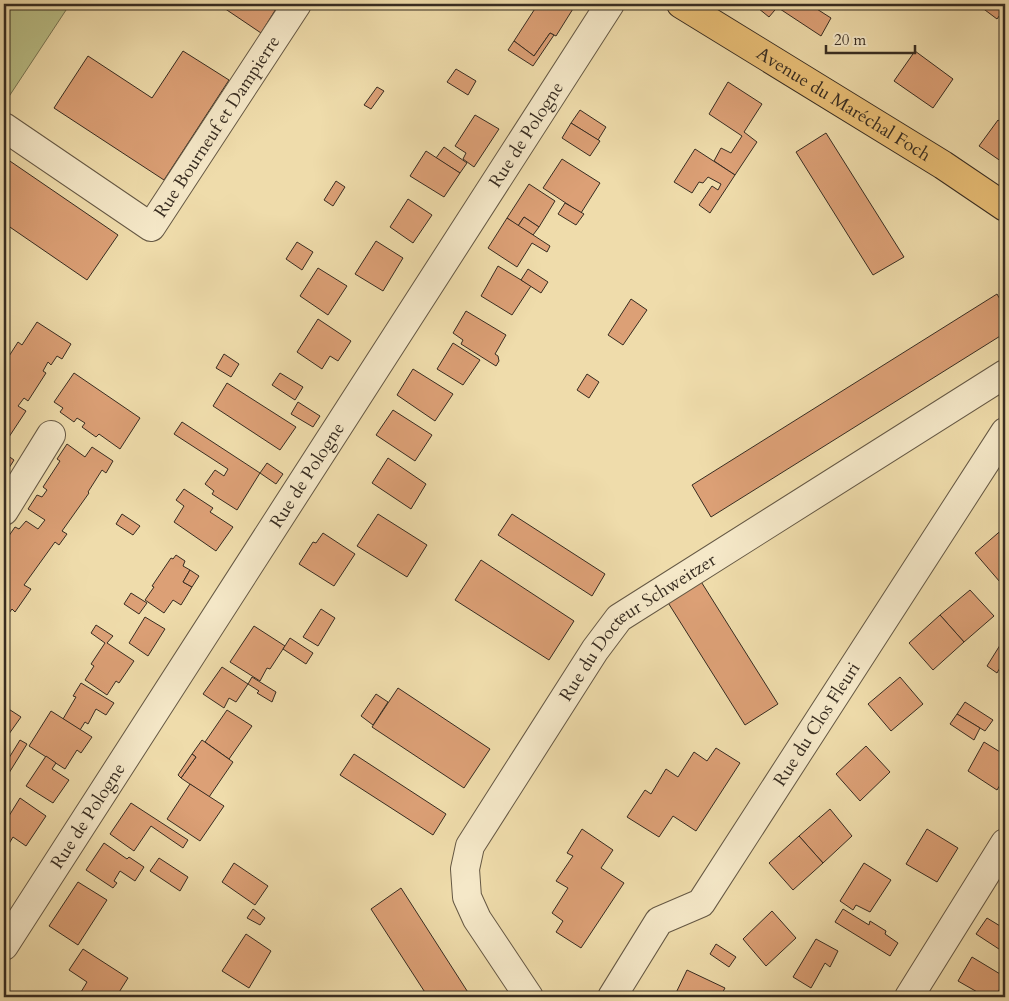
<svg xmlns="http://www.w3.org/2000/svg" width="1009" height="1001" viewBox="0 0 1009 1001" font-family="Cardo,serif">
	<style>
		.green { fill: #bac088; stroke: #787654 }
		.building { fill: #dca076; stroke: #372c21 }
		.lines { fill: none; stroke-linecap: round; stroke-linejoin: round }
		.minor-casing { stroke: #655844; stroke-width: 30 }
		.major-casing { stroke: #372c21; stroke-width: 30 }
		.minor { stroke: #f5e8c8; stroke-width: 28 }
		.major { stroke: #e8be76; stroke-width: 28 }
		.labels { text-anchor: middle; stroke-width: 4; stroke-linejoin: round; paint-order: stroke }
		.street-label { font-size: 18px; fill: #372c21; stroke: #f5e8c8 }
	</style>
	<rect width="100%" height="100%" fill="#efdcab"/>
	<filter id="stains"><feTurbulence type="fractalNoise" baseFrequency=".004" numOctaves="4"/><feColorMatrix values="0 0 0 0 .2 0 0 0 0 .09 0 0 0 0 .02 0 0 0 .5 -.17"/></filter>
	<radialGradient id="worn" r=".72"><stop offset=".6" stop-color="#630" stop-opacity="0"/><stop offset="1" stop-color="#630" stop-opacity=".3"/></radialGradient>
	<path class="green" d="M4 4H70L4 104Z"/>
	<g class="building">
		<path d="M218 4H279L261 33Z"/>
		<path d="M538 4H576L556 36 550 33 534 56 514 41Z"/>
		<path d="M753 4H780L769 17Z"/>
		<path d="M780 4H809L831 18 821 36 777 7Z"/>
		<path d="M977 4H1005V8L997 19Z"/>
		<path d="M550 33 554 35 533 66 508 50 514 41 534 56Z"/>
		<path d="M183 51 229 80 164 180 54 108 88 56 152 98Z"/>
		<path d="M915 51 953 79 933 108 894 81Z"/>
		<path d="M456 69 476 81 468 95 447 82Z"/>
		<path d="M728 82 762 104 744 132 757 142 735 175 714 161 721 148 731 153 742 136 709 114Z"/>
		<path d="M377 87 384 91 371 109 364 105Z"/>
		<path d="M580 110 606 127 598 140 571 123Z"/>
		<path d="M475 115 499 129 474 167 463 159 466 153 455 146Z"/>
		<path d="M998 120 1005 125V164L979 146Z"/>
		<path d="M571 123 600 141 590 156 562 138Z"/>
		<path d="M826 133 904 257 873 275 796 152Z"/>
		<path d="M444 147 467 163 460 173 436 158Z"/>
		<path d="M695 149 735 175 710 213 699 205 712 186 718 190 721 184 708 177 703 183 699 182 692 193 674 182Z"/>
		<path d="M426 151 460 173 444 197 410 176Z"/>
		<path d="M4 157 118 235 87 280 4 223Z"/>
		<path d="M562 159 600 183 581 213 543 188Z"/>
		<path d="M336 181 345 187 333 206 324 200Z"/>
		<path d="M529 184 555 201 539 227 524 217 518 226 507 218Z"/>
		<path d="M408 199 432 215 413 243 390 227Z"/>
		<path d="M565 203 584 214 576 225 558 214Z"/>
		<path d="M524 217 539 227 533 235 518 226Z"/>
		<path d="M507 218 550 246 547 252 532 243 517 267 488 248Z"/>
		<path d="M376 241 403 258 383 291 355 274Z"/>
		<path d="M297 242 313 252 302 270 286 259Z"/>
		<path d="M498 266 531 286 512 315 481 296Z"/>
		<path d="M318 268 347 286 328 315 300 296Z"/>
		<path d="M528 269 548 282 541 293 521 280Z"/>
		<path d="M997 294 1005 308V333L711 517 692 485Z"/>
		<path d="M631 299 647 310 623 345 608 335Z"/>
		<path d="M466 311 506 335 495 354 498 356 499 361 496 366 461 344 463 340 453 333Z"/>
		<path d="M318 319 351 341 338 361 330 356 322 369 297 352Z"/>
		<path d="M37 322 71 344 62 359 57 356 51 365 48 362 43 371 46 373 28 401 24 398 18 406 26 411 5 443 4 364 18 342 22 345Z"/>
		<path d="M453 343 480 360 463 385 437 369Z"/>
		<path d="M224 354 239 364 231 377 216 368Z"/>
		<path d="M413 369 453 394 435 421 397 395Z"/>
		<path d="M74 373 140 418 120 449 99 434 96 437 82 427 85 423 77 418 74 422 60 412 63 408 54 402Z"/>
		<path d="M280 373 303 387 295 400 272 385Z"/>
		<path d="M587 374 599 382 589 398 577 390Z"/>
		<path d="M227 383 296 427 280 450 213 406Z"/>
		<path d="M298 402 320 416 313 427 291 414Z"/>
		<path d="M393 410 432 435 415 461 376 435Z"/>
		<path d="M182 422 260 473 237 510 212 494 214 491 205 484 215 470 224 476 228 469 174 434Z"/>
		<path d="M67 444 85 457 92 447 113 461 106 473 102 470 88 492 89 493 62 531 67 534 59 545 55 542 24 585 31 589 15 612 12 609 4 620V582L8 576 4 572V543L15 527 19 529 26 521 38 529 45 520 28 509 37 495 42 497 47 490 43 487 60 461 57 459Z"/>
		<path d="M4 453 14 460 4 476Z"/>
		<path d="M388 458 426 484 411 509 372 483Z"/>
		<path d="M267 463 283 474 276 484 260 473Z"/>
		<path d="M184 489 213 508 210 512 233 527 216 551 174 522 184 506 176 500Z"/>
		<path d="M122 514 140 526 133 535 116 524Z"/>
		<path d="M378 514 427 545 407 577 357 546Z"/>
		<path d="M512 514 605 574 592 596 498 535Z"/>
		<path d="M1005 527V577L1000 582 975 553Z"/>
		<path d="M323 533 355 554 334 586 299 564 313 542 316 543Z"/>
		<path d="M176 555 185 561 183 566 190 570 183 582 192 587 181 605 173 600 164 613 145 600 154 587 152 586 171 558 173 559Z"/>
		<path d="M481 560 574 621 549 660 455 600Z"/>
		<path d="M190 570 199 576 192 587 183 582Z"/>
		<path d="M700 580 778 704 745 725 667 601Z"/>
		<path d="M970 590 994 616 964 642 940 615Z"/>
		<path d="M131 593 147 603 139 614 124 604Z"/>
		<path d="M321 609 335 618 318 646 303 637Z"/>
		<path d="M940 615 964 642 933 670 909 643Z"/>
		<path d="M145 617 165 629 148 656 129 643Z"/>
		<path d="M96 625 113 636 107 643 134 661 119 683 116 681 107 695 85 680 94 666 91 664 105 643 91 633Z"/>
		<path d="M254 626 285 646 270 669 267 668 260 681 230 662Z"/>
		<path d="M290 638 313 653 306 664 283 649Z"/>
		<path d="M1002 642 1005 644V659L997 673 987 666Z"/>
		<path d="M222 667 248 684 236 702 229 698 224 708 203 694Z"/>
		<path d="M252 677 276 692 272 702 257 693 259 691 248 684Z"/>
		<path d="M900 677 923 704 891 731 868 704Z"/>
		<path d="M81 683 114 703 106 715 96 709 88 724 85 722 80 730 63 719 76 697 73 696Z"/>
		<path d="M398 688 490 749 464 788 372 727Z"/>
		<path d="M376 694 388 702 373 725 361 716Z"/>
		<path d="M965 702 993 720 985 731 957 714Z"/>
		<path d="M4 706 21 717 4 741Z"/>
		<path d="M227 710 252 726 229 759 205 742Z"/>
		<path d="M51 711 92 737 81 753 77 750 65 769 29 746Z"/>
		<path d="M957 714 980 728 974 740 950 724Z"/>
		<path d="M20 740 27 744 4 781V766Z"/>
		<path d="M202 740 233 762 209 797 181 778 196 757 192 754Z"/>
		<path d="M984 742 1005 755V777L997 790 968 771Z"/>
		<path d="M866 746 890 772 860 801 836 774Z"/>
		<path d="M716 748 740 763 696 831 673 816 659 837 627 817 645 790 651 794 666 769 678 777 694 752 707 761Z"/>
		<path d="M192 754 196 757 181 778 178 775Z"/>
		<path d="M354 754 446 814 433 835 340 775Z"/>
		<path d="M46 756 56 763 52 769 69 780 53 803 26 786Z"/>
		<path d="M190 784 224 806 200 841 167 819Z"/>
		<path d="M20 798 46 816 26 846 13 837 4 852V824Z"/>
		<path d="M131 803 188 840 183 848 151 826 134 851 110 834Z"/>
		<path d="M830 809 852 836 823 863 799 836Z"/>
		<path d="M582 829 613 850 601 868 624 883 581 948 556 932 563 921 552 913 568 888 556 881 573 856 567 853Z"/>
		<path d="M927 829 958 848 937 882 906 864Z"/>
		<path d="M799 836 823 863 793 890 769 863Z"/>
		<path d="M104 843 127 859 129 857 144 867 135 881 120 871 114 881 117 883 113 888 86 870Z"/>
		<path d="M159 858 188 877 180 891 150 871Z"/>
		<path d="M234 863 268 886 255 905 222 882Z"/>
		<path d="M864 863 891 880 870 912 856 905 853 910 840 901Z"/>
		<path d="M78 882 107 900 78 945 49 926Z"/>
		<path d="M401 888 471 997H428L371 909Z"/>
		<path d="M253 909 265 918 260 925 247 918Z"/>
		<path d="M843 909 869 925 870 921 886 931 885 934 898 943 890 956 835 922Z"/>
		<path d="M772 911 796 938 766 966 743 939Z"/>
		<path d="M987 918 1005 929V953L976 934Z"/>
		<path d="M246 934 271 951 249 988 222 971Z"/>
		<path d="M816 939 838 951 830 967 825 963 811 988 793 977Z"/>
		<path d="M716 944 736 957 729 967 710 954Z"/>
		<path d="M83 949 128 978 116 997H78L87 982 69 970Z"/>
		<path d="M972 957 1005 977V980L995 997H986L958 981Z"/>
		<path d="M687 970 725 988 720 997H674Z"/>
	</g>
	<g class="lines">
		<defs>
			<g id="minor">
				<path id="s1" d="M4 127 151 227 297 4"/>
				<path d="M4 511 51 435"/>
				<path id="s2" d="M4 946 610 4"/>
				<path id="s3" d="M529 997 477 919 467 897 465 869 470 846 595 650 619 618 1005 374"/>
				<path id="s4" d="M612 997 659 921 701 903 1005 432"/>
				<path d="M909 997 1005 843"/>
			</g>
			<g id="major">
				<path id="s5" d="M681 4 943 165 1005 207"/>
			</g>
		</defs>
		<use href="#minor" class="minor-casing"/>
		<use href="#major" class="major-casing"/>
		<use href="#minor" class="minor"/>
		<use href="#major" class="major"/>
	</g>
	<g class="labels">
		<g class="street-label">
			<text dy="6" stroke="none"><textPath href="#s5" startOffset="191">Avenue du Maréchal Foch</textPath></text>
			<text dy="6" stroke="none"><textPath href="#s1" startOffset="298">Rue Bourneuf et Dampierre</textPath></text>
			<text dy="6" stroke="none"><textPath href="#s2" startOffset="965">Rue de Pologne</textPath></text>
			<text dy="6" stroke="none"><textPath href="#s2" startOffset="560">Rue de Pologne</textPath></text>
			<text dy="6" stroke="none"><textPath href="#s3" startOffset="449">Rue du Docteur Schweitzer</textPath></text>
			<text dy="6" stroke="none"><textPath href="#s4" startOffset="348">Rue du Clos Fleuri</textPath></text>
			<text dy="6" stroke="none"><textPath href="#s2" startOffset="155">Rue de Pologne</textPath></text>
		</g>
	</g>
	<rect width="1009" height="1001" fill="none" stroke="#efdcab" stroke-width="20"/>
	<rect x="5" y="5" width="999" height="991" fill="none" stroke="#372c21" stroke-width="2.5"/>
	<rect x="10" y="10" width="989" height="981" fill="none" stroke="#372c21"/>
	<path d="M826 45v8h89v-8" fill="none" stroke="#372c21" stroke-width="2.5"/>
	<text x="834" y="45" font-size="15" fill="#372c21" stroke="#f5e8c8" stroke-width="4" paint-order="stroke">20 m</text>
	<rect width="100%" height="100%" filter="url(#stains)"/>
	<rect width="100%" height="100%" fill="url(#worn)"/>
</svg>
